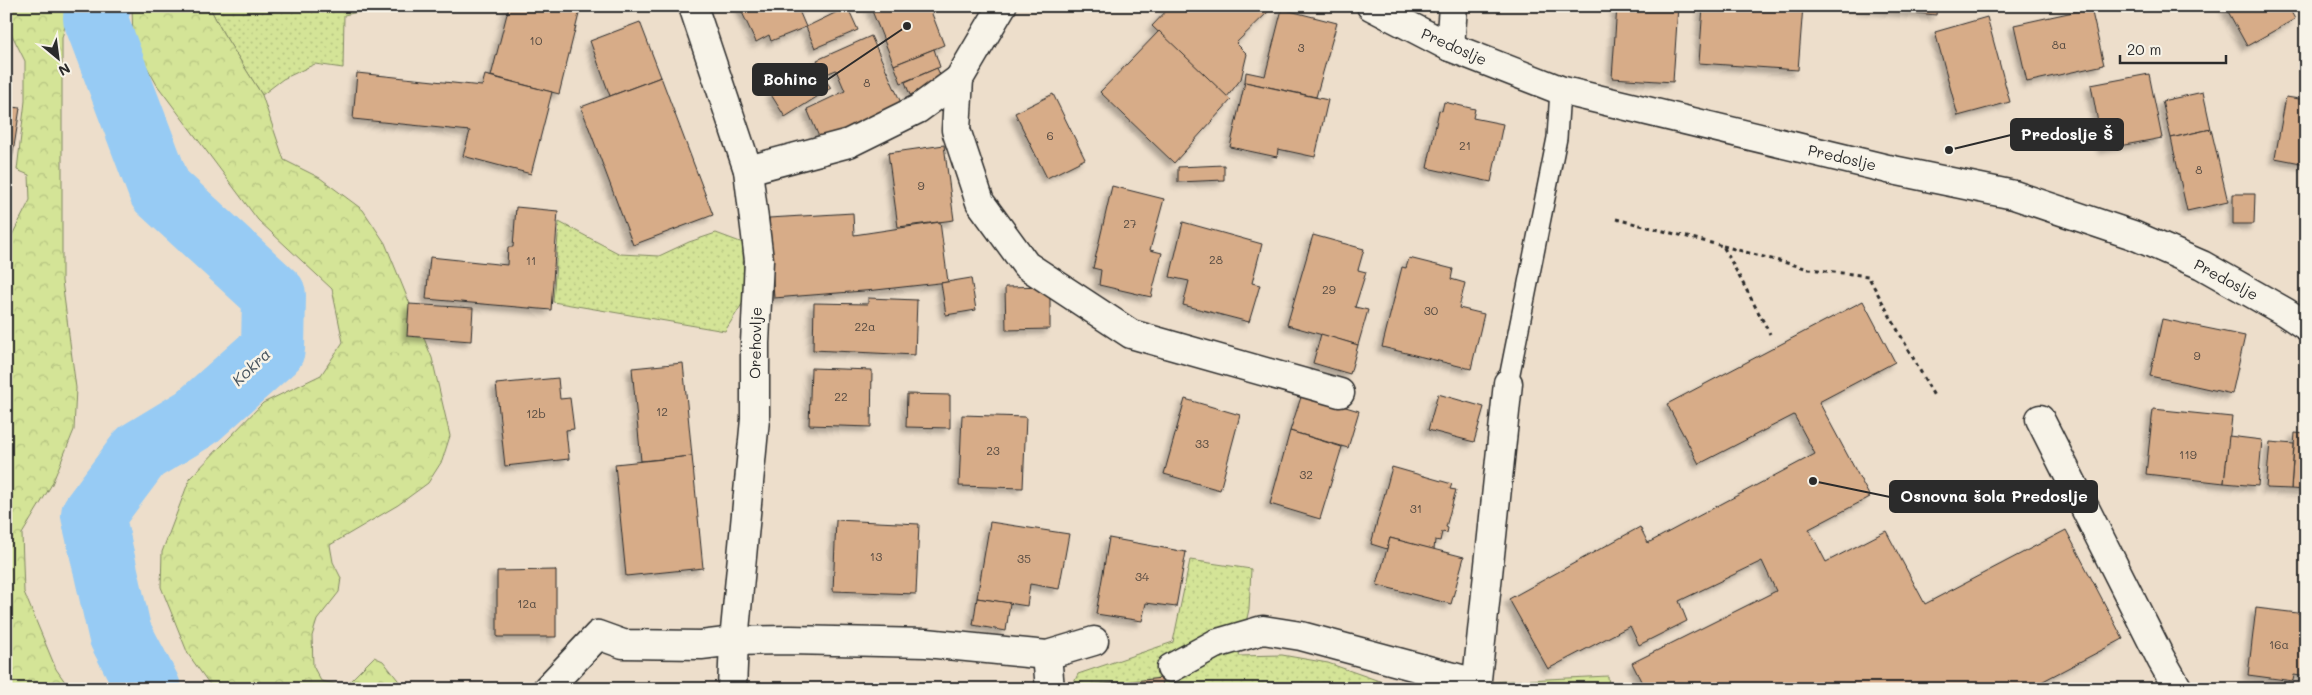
<svg xmlns="http://www.w3.org/2000/svg" width="2312" height="695" viewBox="0 0 2312 695" font-family="Mali,sans-serif">
	<style>
		.grass { fill: url(#grass-dots); stroke: #808861 }
		.forest { fill: url(#forest-crowns); stroke: #808861 }
		.green { fill: #d4e497; stroke: #808861 }
		.lines { fill: none; stroke-linecap: round; stroke-linejoin: round }
		.river { stroke: #97cbf4; stroke-width: 64 }
		.building { fill: #d7ac88; stroke: #2b2b2b; filter: url(#shadow) }
		.service-casing { stroke: #2b2b2b; stroke-width: 22 }
		.minor-casing { stroke: #2b2b2b; stroke-width: 31 }
		.tertiary-casing { stroke: #2b2b2b; stroke-width: 31 }
		.path { stroke: #2b2b2b; stroke-width: 3; stroke-dasharray: 4 4; stroke-linecap: butt }
		.service { stroke: #f7f3e8; stroke-width: 19 }
		.minor { stroke: #f7f3e8; stroke-width: 28 }
		.tertiary { stroke: #f7f3e8; stroke-width: 28 }
		.labels { text-anchor: middle; stroke-width: 5; stroke-linejoin: round; paint-order: stroke }
		.number-label { font-size: 12px; fill: #564b42 }
		.street-label { font-size: 15px; fill: #2b2b2b; stroke: #f7f3e8 }
		.water-label { font-size: 16px; font-style: italic; fill: #46535d; stroke: #f7f3e8 }
		.leader { fill: none; stroke: #2b2b2b; stroke-width: 2 }
		.callout-dot { fill: #2b2b2b; stroke: #f7f3e8; stroke-width: 2 }
		.callout { fill: #2b2b2b; stroke: #2b2b2b; stroke-width: 2 }
		.callout-label { font-size: 16px; text-anchor: middle; font-weight: bold; fill: #fff }
	</style>
	<defs>
		<pattern id="grass-dots" width="8" height="8" patternUnits="userSpaceOnUse" patternTransform="scale(1.25)"><rect width="8" height="8" fill="#d4e497"/><path d="M2 2h.1M6 6h.1" fill="none" stroke="#b6c482" stroke-width="1.8" stroke-linecap="round"/></pattern>
		<pattern id="forest-crowns" width="20" height="18" patternUnits="userSpaceOnUse" patternTransform="scale(1.25)"><rect width="20" height="18" fill="#d4e497"/><path d="M2 6a3 3 0 1 1 6 0M12 15a3 3 0 1 1 6 0" fill="none" stroke="#b6c482"/></pattern>
		<filter id="shadow"><feDropShadow dx="-4.5" dy="4.5" stdDeviation="2.5" flood-color="#0004"/></filter>
	</defs>
	<rect width="100%" height="100%" fill="#eddecb"/>
	<filter id="ink" filterUnits="userSpaceOnUse"><feTurbulence type="fractalNoise" baseFrequency=".02" numOctaves="2"/><feDisplacementMap in="SourceGraphic" scale="10" xChannelSelector="R" yChannelSelector="G"/><feConvolveMatrix kernelMatrix="1 2 1 2 8 2 1 2 1" color-interpolation-filters="sRGB"/></filter>
	<g filter="url(#ink)">
		<g class="grass">
			<path d="M209 6H386L344 15 343 68 315 64 283 79 262 95 223 33Z"/>
			<path d="M559 222 620 254 659 256 689 242 716 233 743 243 744 301 725 331 553 302Z"/>
			<path d="M1190 560 1251 569 1249 609 1239 656 1282 655 1328 663 1402 689H1071L1078 674 1173 642Z"/>
		</g>
		<g class="forest">
			<path d="M13 6H70L62 38V281L76 388 74 430 52 484 22 534 24 592 56 669 70 689H6V247L30 200 29 175 17 170 25 101V61L7 25Z"/>
			<path d="M132 6H209L223 33 262 95 284 160 320 178 363 210 385 243 432 358 450 436 442 461 428 483 398 505 330 545 333 562 341 578 339 592 317 620 312 636 313 666 321 681 345 686 374 657 383 661 405 689H213L188 654 161 587 162 552 190 478 263 403 321 375 343 342 332 289 258 220 157 85 133 42Z"/>
		</g>
		<path class="green" d="M1608 676 1609 689H1487V682Z"/>
		<g class="lines">
			<path class="river" d="M99 6 95 18 160 190 274 295 273 349 196 418 140 452 93 515 120 634 149 689"/>
		</g>
		<g class="building">
			<path d="M509 6H581L559 94 491 76Z"/>
			<path d="M739 6H797L806 27 771 41 769 35 756 42Z"/>
			<path d="M797 6H809L799 11Z"/>
			<path d="M834 6H853L848 8 858 30 815 48 806 27 837 12Z"/>
			<path d="M870 6H929L944 45 894 65Z"/>
			<path d="M1167 6H1266L1270 10 1236 43 1247 54 1241 79 1227 97 1152 26 1169 8Z"/>
			<path d="M1617 6H1678L1673 82 1612 78Z"/>
			<path d="M1703 6H1803L1798 70 1699 63Z"/>
			<path d="M1845 6H1937L1936 15Z"/>
			<path d="M2225 6H2288L2295 19 2247 46Z"/>
			<path d="M2091 8 2104 65 2027 82 2014 25Z"/>
			<path d="M1282 9 1337 23 1316 97 1245 82 1246 72 1265 76Z"/>
			<path d="M1987 17 2010 102 1958 116 1935 32Z"/>
			<path d="M640 22 661 77 610 96 590 41Z"/>
			<path d="M1159 31 1231 100 1174 163 1100 92Z"/>
			<path d="M871 36 902 105 823 146 807 109 845 91 836 70 824 75 817 60Z"/>
			<path d="M934 49 940 67 901 83 894 65Z"/>
			<path d="M815 64 831 88 785 117 770 93Z"/>
			<path d="M937 68 943 81 910 95 905 82Z"/>
			<path d="M357 73 482 86 485 75 552 92 531 174 463 156 470 131 353 119Z"/>
			<path d="M2149 74 2162 138 2103 149 2091 85Z"/>
			<path d="M661 77 713 215 633 245 581 107Z"/>
			<path d="M1245 82 1328 100 1315 157 1278 149 1277 157 1230 147Z"/>
			<path d="M2203 92 2211 129 2171 138 2162 101Z"/>
			<path d="M1053 94 1085 159 1047 178 1015 113Z"/>
			<path d="M2286 97 2306 100V164L2275 158Z"/>
			<path d="M1444 102 1475 109 1473 118 1503 124 1491 182 1427 168 1439 110 1442 111Z"/>
			<path d="M6 106 20 108 11 166 6 165Z"/>
			<path d="M2211 129 2228 202 2187 211 2171 138Z"/>
			<path d="M944 145 954 220 898 227 888 153Z"/>
			<path d="M1224 165V180L1178 182V167Z"/>
			<path d="M1112 186 1164 199 1150 250 1162 253 1151 297 1099 285 1101 270 1093 268Z"/>
			<path d="M2233 194H2255L2254 224H2233Z"/>
			<path d="M516 207 558 211 551 310 426 299 430 257 507 265 508 247H513Z"/>
			<path d="M853 213 854 235 940 222 948 282 876 290 774 298 769 218Z"/>
			<path d="M1183 222 1262 244 1252 283 1260 285 1249 322 1183 305 1189 281 1170 277Z"/>
			<path d="M1313 235 1364 249 1358 270 1366 272 1355 307 1368 310 1358 345 1287 325Z"/>
			<path d="M1409 258 1453 269 1451 279 1465 283 1459 308 1484 314 1471 369 1382 347 1402 267 1406 268Z"/>
			<path d="M971 278 976 310 946 315 941 283Z"/>
			<path d="M1050 286V329L1006 330 1005 287Z"/>
			<path d="M868 298 917 300 915 355 813 350 814 303 868 304Z"/>
			<path d="M1863 301 1895 362 1819 402 1870 497 1809 529 1826 562 1886 531 1925 604 2066 530 2123 639 2028 689H1645L1632 663 1776 591 1762 561 1679 601 1687 621 1639 645 1630 626 1548 669 1509 599 1640 527 1648 543 1815 454 1794 415 1699 464 1667 404Z"/>
			<path d="M409 304 473 308 471 341 407 336Z"/>
			<path d="M2162 319 2245 336 2232 394 2150 376Z"/>
			<path d="M1321 334 1358 345 1350 374 1313 363Z"/>
			<path d="M683 363 692 456 641 461 632 368Z"/>
			<path d="M811 368 872 370 871 427 809 425Z"/>
			<path d="M558 378 560 399 570 398 574 429 566 430 569 459 505 466 496 384Z"/>
			<path d="M907 394 950 395V428L906 427Z"/>
			<path d="M1302 394 1359 411 1348 448 1290 431Z"/>
			<path d="M1438 394 1484 407 1474 442 1428 430Z"/>
			<path d="M1185 399 1240 415 1220 490 1164 474Z"/>
			<path d="M2153 409 2232 417 2224 483 2146 474Z"/>
			<path d="M962 415 1026 417 1023 488 959 486Z"/>
			<path d="M1290 431 1342 447 1320 519 1270 504Z"/>
			<path d="M2295 433 2306 434V490L2291 489Z"/>
			<path d="M2229 436 2262 440 2258 486 2224 483Z"/>
			<path d="M2270 442 2294 444 2291 489 2266 488Z"/>
			<path d="M692 456 703 568 626 576 615 464Z"/>
			<path d="M1392 467 1452 484 1450 489 1456 490 1446 527 1448 528 1447 533 1442 532 1440 541 1435 540 1434 550 1390 538 1387 549 1371 544Z"/>
			<path d="M836 520 919 524 916 594 833 591Z"/>
			<path d="M990 522 1069 534 1059 589 1030 584 1027 606 977 598Z"/>
			<path d="M1109 538 1186 552 1176 607 1146 603 1142 621 1096 614Z"/>
			<path d="M1390 538 1464 557 1451 604 1377 585Z"/>
			<path d="M556 570V637H497V571Z"/>
			<path d="M977 598 1010 603 1006 631 973 625Z"/>
			<path d="M2256 608 2306 614V677L2294 675 2293 681 2248 675Z"/>
			<path d="M1162 678 1163 689H1077V687Z"/>
		</g>
		<g class="lines">
			<defs>
				<path id="service" d="M1508 383 1557 138 1560 90"/>
				<g id="minor">
					<path d="M693 6 748 170 759 260 755 343V419L734 641 732 689"/>
					<path d="M1002 6 959 79 956 130 980 202 1026 265 1131 334 1340 393"/>
					<path d="M1450 47 1453 6"/>
					<path d="M748 170 849 143 918 109 959 79"/>
					<path d="M2040 419 2161 659 2178 689"/>
					<path d="M1047 655 1050 689"/>
					<path d="M1171 668 1215 644 1263 630 1301 636 1476 683"/>
					<path d="M547 689 598 635 623 644 701 645 734 641 790 640 926 643 1047 655 1094 641"/>
					<path d="M1476 689 1508 383"/>
				</g>
				<path id="tertiary" d="M1371 6 1450 47 1560 90 1888 169 2014 195 2133 235 2202 265 2285 312 2306 326"/>
			</defs>
			<use href="#service" class="service-casing"/>
			<use href="#minor" class="minor-casing"/>
			<use href="#tertiary" class="tertiary-casing"/>
			<g class="path">
				<path d="M1616 219 1723 246 1770 334"/>
				<path d="M1723 246 1809 269 1868 276 1934 396"/>
			</g>
			<use href="#service" class="service"/>
			<use href="#minor" class="minor"/>
			<use href="#tertiary" class="tertiary"/>
		</g>
	</g>
	<g class="labels">
		<g class="number-label">
			<text x="536" y="45">10</text>
			<text x="2059" y="49">8a</text>
			<text x="1301" y="52">3</text>
			<text x="867" y="87">8</text>
			<text x="1050" y="140">6</text>
			<text x="1465" y="150">21</text>
			<text x="2199" y="174">8</text>
			<text x="921" y="190">9</text>
			<text x="1130" y="228">27</text>
			<text x="1216" y="264">28</text>
			<text x="531" y="265">11</text>
			<text x="1329" y="294">29</text>
			<text x="1431" y="315">30</text>
			<text x="865" y="331">22a</text>
			<text x="2197" y="360">9</text>
			<text x="841" y="401">22</text>
			<text x="662" y="416">12</text>
			<text x="536" y="418">12b</text>
			<text x="1202" y="448">33</text>
			<text x="993" y="455">23</text>
			<text x="2188" y="459">119</text>
			<text x="1306" y="479">32</text>
			<text x="1416" y="513">31</text>
			<text x="876" y="561">13</text>
			<text x="1024" y="563">35</text>
			<text x="1142" y="581">34</text>
			<text x="527" y="608">12a</text>
			<text x="2279" y="649">16a</text>
		</g>
		<g class="street-label">
			<text transform="translate(1454 47) rotate(24)" y="5">Predoslje</text>
			<text transform="translate(1842 158) rotate(13)" y="5">Predoslje</text>
			<text transform="translate(2226 280) rotate(28)" y="5">Predoslje</text>
			<text transform="translate(756 343) rotate(-89)" y="5">Orehovlje</text>
		</g>
		<g class="water-label">
			<text transform="translate(251 367) rotate(-43)" y="6">Kokra</text>
		</g>
	</g>
	<path class="leader" d="M907 26L827 80M1949 150L2011 135M1813 481L1890 497"/>
	<g class="callout-dot">
		<circle cx="907" cy="26" r="5"/>
		<circle cx="1949" cy="150" r="5"/>
		<circle cx="1813" cy="481" r="5"/>
	</g>
	<g class="callout">
		<rect x="753" y="64" width="74" height="31" rx="5"/>
		<rect x="2011" y="119" width="112" height="31" rx="5"/>
		<rect x="1890" y="481" width="207" height="31" rx="5"/>
	</g>
	<g class="callout-label">
		<text x="790" y="85">Bohinc</text>
		<text x="2067" y="140">Predoslje Š</text>
		<text x="1994" y="502">Osnovna šola Predoslje</text>
	</g>
	<rect width="2312" height="695" fill="none" stroke="#f7f3e8" stroke-width="25"/>
	<rect x="12" y="12" width="2287" height="670" fill="none" stroke="#2b2b2b" stroke-width="2" filter="url(#ink)"/>
	<g transform="translate(58 58) rotate(151)" stroke="#f7f3e8" stroke-width="4" paint-order="stroke">
	<path d="M0-4L9 19L0 12L-9 19Z" fill="#2b2b2b"/>
	<text y="-8" font-size="14" font-weight="bold" text-anchor="middle" fill="#2b2b2b">N</text>
	</g>
	<path d="M2120 55v8h106v-8" fill="none" stroke="#2b2b2b" stroke-width="2.5"/>
	<text x="2127" y="55" font-size="15" fill="#2b2b2b" stroke="#f7f3e8" stroke-width="4" paint-order="stroke">20 m</text>
</svg>
